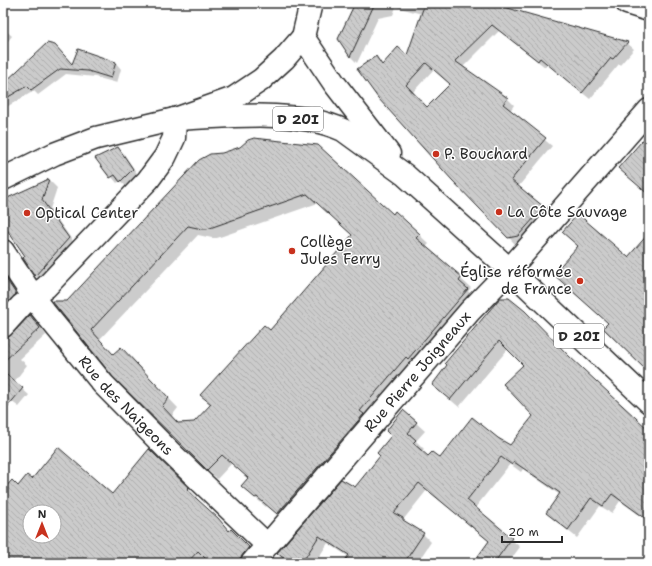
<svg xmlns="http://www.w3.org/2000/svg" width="652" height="566" viewBox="0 0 652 566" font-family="'Shantell Sans',sans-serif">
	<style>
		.shadow { fill: #0003; fill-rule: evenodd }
		.building { fill: url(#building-back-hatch); stroke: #2b2b2b; fill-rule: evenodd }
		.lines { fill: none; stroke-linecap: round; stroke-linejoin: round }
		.minor-casing { stroke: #2b2b2b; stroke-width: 25 }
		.major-casing { stroke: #2b2b2b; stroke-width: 25 }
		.minor { stroke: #fff; stroke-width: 22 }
		.major { stroke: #fff; stroke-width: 22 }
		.poi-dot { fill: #c8321e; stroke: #fff; stroke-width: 1.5 }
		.labels { text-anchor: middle; stroke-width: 3; stroke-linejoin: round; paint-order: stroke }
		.shield { fill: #fff; stroke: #6b6b6b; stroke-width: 1 }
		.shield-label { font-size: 14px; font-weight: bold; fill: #2b2b2b }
		.poi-label { font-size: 15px; fill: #2b2b2b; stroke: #fff; text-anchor: start }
		.street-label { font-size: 15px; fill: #2b2b2b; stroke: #fff }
	</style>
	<defs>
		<pattern id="building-back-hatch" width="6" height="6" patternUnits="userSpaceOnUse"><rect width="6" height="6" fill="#cbcbcb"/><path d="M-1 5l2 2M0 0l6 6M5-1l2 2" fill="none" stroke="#aeaeae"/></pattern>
	</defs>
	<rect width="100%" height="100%" fill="#fff"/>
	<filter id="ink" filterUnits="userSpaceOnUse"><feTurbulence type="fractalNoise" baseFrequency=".025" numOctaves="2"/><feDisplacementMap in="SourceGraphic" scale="8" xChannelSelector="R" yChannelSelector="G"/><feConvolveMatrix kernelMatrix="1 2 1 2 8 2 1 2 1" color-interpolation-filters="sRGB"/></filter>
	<g filter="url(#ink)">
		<g class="shadow">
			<path d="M357 3H486L627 43 634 49 620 65 619 64 590 99 547 64 545 67 499 31 463 67 507 98 514 105 510 111 552 146 518 187 550 215 525 243 516 245 453 179 376 58 383 65 408 57 422 14 396 7 393 15 378 18 357 63 351 57 339 39ZM434 69 451 85 427 108 413 92Z"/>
			<path d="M3 28 12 36 3 47Z"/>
			<path d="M116 63 121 69 117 83 95 77 66 74 38 95 34 91 3 109V82L10 78 72 65Z"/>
			<path d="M118 149 124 154 138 175 127 187 120 181 117 183 96 158Z"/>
			<path d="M199 160 393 215 395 212 429 244 426 247 471 288 468 291 476 300 287 523 267 505 266 507 252 495 249 479 232 463 217 479 113 375 67 302ZM318 203 353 236 271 332 201 395 211 405 195 423 178 425 171 417 178 408 130 358 113 355 99 340 198 235 212 238H217Z"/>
			<path d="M49 180 57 188 50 209 77 247 44 284 35 275 26 256 6 226 3 229V200Z"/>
			<path d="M5 278 12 285 22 301 3 321V281Z"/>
			<path d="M501 299 572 361 649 431V522L620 501 612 513 600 506 577 538 556 521 547 513 560 495 523 469 521 472 510 464 475 508 520 547 508 563H475L490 542 427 490 403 520 408 525 423 534 431 542 417 563H344L349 557 328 543 315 563H281L280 552 355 489 381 456 404 412 425 431 416 441 424 449 421 452 428 458 440 460 497 439 511 446 534 416 524 365 508 349 459 407 433 385Z"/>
			<path d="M30 316 37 323 46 335 20 359 27 365 14 382 29 395 19 407 3 395V339H8Z"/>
			<path d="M149 450 197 497 195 499 230 532 231 531 256 556 251 563H3V491L19 487 32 480 112 495ZM30 512H54V536H30Z"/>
		</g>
		<g class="building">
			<path d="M355 3H375L350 57 338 39Z"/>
			<path d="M425 3H490L628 42 613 59 611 58 582 93 540 58 538 61 492 25 455 61 508 98 503 104 546 138 511 180 544 207 518 236 508 238 452 180 378 98 357 69 376 56 382 65 398 47 407 55ZM426 63 450 84 427 107 406 85Z"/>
			<path d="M47 43 55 45 72 64 78 49 116 62 111 78 88 71 60 69 31 90 27 86 3 100V84Z"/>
			<path d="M649 133V195L618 168Z"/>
			<path d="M254 138 318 145 393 214 395 211 420 234 416 238 462 277 459 281 468 289 408 359 406 357 360 411 364 414 277 514 257 497 255 498 241 486 248 478 222 455 207 470 112 376 52 301H67L199 160 210 154 222 153 240 147 248 140ZM307 194 352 235 270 330 264 325 200 395 211 404 194 422 178 423 162 406 169 398 121 347 113 354 91 330 188 226 202 229H207Z"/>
			<path d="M118 147 133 169 120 182 115 175 110 178 95 158Z"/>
			<path d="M49 179 42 200 69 238 35 276 23 258 25 256 3 224V200Z"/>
			<path d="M578 214 628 257 649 233V373L603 328 608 323 553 274 578 246 562 232Z"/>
			<path d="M3 276 4 278 5 277 16 294 3 307Z"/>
			<path d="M500 298H509L525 311 570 357 649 430V521L612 494 603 506 591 498 568 530 546 513 560 493 514 462 512 465 501 457 467 500 512 538 494 563H473L489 541 419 483 394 513 403 518V520L424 533 404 563H343L349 555 319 536 302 563H290L277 553 341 479 355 487 380 456 377 453 391 436 386 431 403 410 417 422 408 433 416 440 413 443 428 456 432 452 440 458 472 417 498 438 510 445 533 416 503 384 523 365 499 341 450 400 432 385 447 365 445 363Z"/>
			<path d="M30 315 40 328 3 362V338H7L12 334Z"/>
			<path d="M3 372 23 388 3 412Z"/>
			<path d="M58 447 112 494 149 449 189 488 187 490 218 518 229 531 231 529 249 547 236 563H210L198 551 187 563H3V490L12 480 18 486 27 475 32 479ZM30 512H54V536H30Z"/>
		</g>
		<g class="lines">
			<defs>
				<g id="minor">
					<path d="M627 3 649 10"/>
					<path id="s1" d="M3 251 41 308 103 384 171 453 267 545"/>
					<path d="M3 326 22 305 46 287 148 180 165 157 174 138 175 119"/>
					<path id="s2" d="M252 563 470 311 501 279 649 110"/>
				</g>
				<g id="major">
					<path d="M303 37 334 83 389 154"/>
					<path d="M303 37 311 3"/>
					<path d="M175 119C226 117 296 108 343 130L405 175 509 269 649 402"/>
					<path d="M3 179 54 154 96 138 175 119 234 98 261 80 284 59 303 37"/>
				</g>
			</defs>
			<use href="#minor" class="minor-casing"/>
			<use href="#major" class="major-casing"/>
			<use href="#minor" class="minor"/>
			<use href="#major" class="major"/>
		</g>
	</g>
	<g class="poi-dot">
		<circle cx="436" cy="154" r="4"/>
		<circle cx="499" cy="212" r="4"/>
		<circle cx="27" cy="213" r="4"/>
		<circle cx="292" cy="251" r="4"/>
		<circle cx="580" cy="281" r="4"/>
	</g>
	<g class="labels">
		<g class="shield">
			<rect x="273" y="107" width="50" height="24" rx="3"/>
			<rect x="554" y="324" width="50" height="24" rx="3"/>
		</g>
		<g class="shield-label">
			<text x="298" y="124">D 20I</text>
			<text x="579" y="341">D 20I</text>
		</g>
		<g class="poi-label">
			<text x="444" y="159">P. Bouchard</text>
			<text x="507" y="217">La Côte Sauvage</text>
			<text x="35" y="218">Optical Center</text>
			<text x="300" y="247">Collège<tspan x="300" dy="17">Jules Ferry</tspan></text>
			<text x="572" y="277" text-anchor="end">Église réformée<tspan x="572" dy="17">de France</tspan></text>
		</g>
		<g class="street-label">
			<text dy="5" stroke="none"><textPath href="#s2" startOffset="253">Rue Pierre Joigneaux</textPath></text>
			<text dy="5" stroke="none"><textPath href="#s1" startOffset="198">Rue des Naigeons</textPath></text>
		</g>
	</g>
	<rect width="652" height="566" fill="none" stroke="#fff" stroke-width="16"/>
	<rect x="8" y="8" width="636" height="550" fill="none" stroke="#2b2b2b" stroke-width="1.5" filter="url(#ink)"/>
	<g transform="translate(42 524)"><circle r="19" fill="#ffffff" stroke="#aaaaaa"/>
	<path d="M0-3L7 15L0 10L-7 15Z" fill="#c8321e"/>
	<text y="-6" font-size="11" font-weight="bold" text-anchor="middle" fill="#2b2b2b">N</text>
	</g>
	<path d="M502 536v6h60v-6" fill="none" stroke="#2b2b2b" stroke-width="2"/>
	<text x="508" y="536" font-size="12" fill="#2b2b2b" stroke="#ffffff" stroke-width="3" paint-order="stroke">20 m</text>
</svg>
